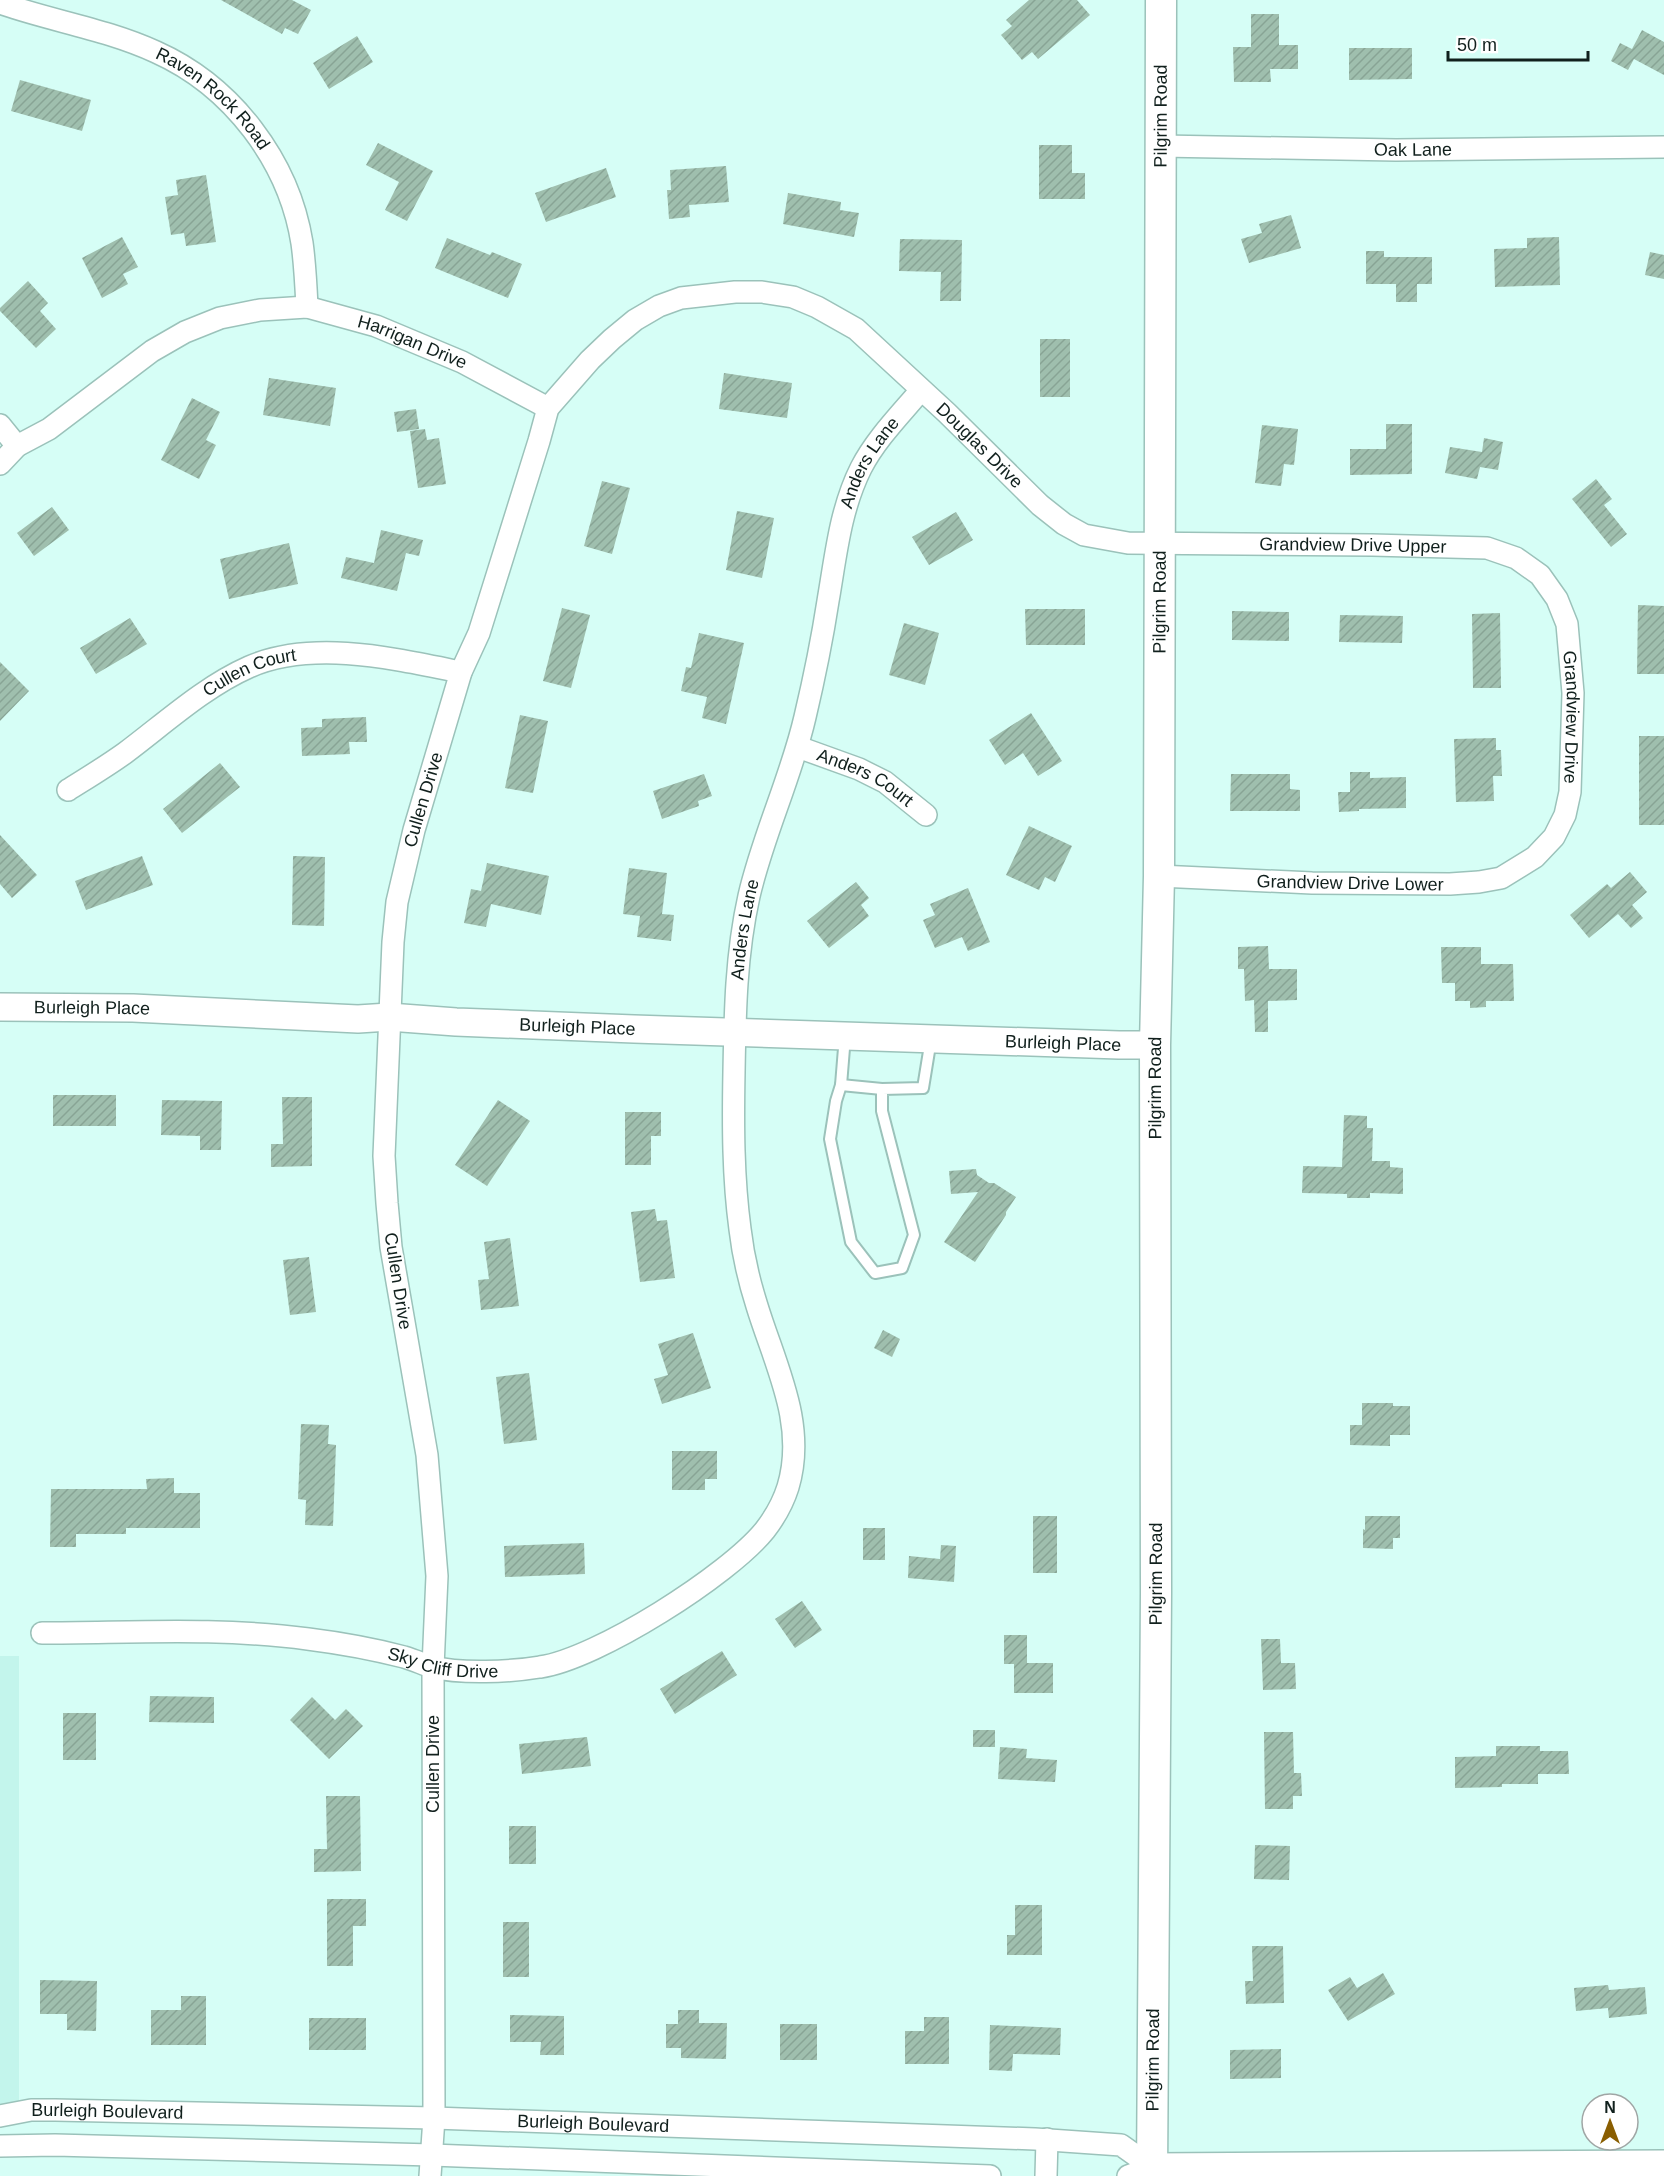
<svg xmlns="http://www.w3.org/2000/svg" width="1664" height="2176" viewBox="0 0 1664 2176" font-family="Arial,sans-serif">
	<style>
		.built { fill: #c3f5ec }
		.building { fill: url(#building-hatch) }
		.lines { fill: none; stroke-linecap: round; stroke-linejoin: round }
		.service-casing { stroke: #9bc2ba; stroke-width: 14 }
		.minor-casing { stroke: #9bc2ba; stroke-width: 24 }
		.tertiary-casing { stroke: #9bc2ba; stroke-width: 30 }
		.secondary-casing { stroke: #9bc2ba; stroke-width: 33 }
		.service { stroke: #fff; stroke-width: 10 }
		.minor { stroke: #fff; stroke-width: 21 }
		.tertiary { stroke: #fff; stroke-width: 27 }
		.secondary { stroke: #fff; stroke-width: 30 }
		.labels { text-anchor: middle; stroke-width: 4.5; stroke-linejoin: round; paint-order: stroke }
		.street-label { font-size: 18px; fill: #11201d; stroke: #fff }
	</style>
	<defs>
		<pattern id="building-hatch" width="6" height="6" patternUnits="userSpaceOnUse" patternTransform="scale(1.5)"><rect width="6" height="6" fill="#9fbfae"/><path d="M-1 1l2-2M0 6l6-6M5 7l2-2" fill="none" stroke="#88a495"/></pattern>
	</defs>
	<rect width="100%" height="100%" fill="#d6fef6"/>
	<path class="built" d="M0 1656H19V2101L0 2105Z"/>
	<g class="building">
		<path d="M221 0H292L311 10 298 34 285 28 282 34Z"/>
		<path d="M1029 0H1077L1090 15 1038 59 1032 52 1022 60 1001 35 1012 26 1006 20Z"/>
		<path d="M1251 14H1279V45H1298V69H1270L1271 82H1234L1233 47H1251Z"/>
		<path d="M1642 30 1664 42V75L1634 59 1628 70 1611 61 1620 43 1632 49Z"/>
		<path d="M357 36 373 62 329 89 313 63Z"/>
		<path d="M1349 48H1412V79L1349 80Z"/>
		<path d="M20 80 91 100 82 131 11 111Z"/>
		<path d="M378 143 433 171 407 221 385 210 399 182 366 165Z"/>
		<path d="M1039 145H1072V173H1085V199H1039Z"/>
		<path d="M726 166 729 202 689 205 690 217 669 219 667 190H671L670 170Z"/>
		<path d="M606 168 616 197 546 222 535 193Z"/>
		<path d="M206 175 216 242 186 246 184 233 171 235 165 197 178 195 176 180Z"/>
		<path d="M788 193 841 202 840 210 859 213 854 237 783 224Z"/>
		<path d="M1291 215 1301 248 1249 263 1241 239 1262 233 1259 224Z"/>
		<path d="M122 237 138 267 123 274 128 284 102 298 82 258Z"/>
		<path d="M1559 237 1560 285 1495 287 1494 249 1527 248V238Z"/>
		<path d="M447 238 490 255 492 252 522 264 508 298 435 268Z"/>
		<path d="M900 239 962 240 961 301H940L941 272 899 271Z"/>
		<path d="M1366 251H1384V257H1432V284H1417V302H1396V284H1366Z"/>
		<path d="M1650 252 1664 255V279L1645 275Z"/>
		<path d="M28 281 48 303 40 311 56 329 36 348 0 311V308Z"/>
		<rect x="1040" y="339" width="30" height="58"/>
		<path d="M724 373 792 383 787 418 719 409Z"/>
		<path d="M269 378 336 388 330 426 263 415Z"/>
		<path d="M192 398 220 412 206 440 216 445 199 479 161 460Z"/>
		<path d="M416 409 419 429 397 432 394 412Z"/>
		<path d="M1386 424H1412V474L1350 475V449H1386Z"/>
		<path d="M1262 425 1298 429 1294 465 1284 464 1281 486 1255 483Z"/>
		<path d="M425 429 427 440 439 438 446 484 418 488 410 431Z"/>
		<path d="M1484 438 1503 442 1498 470 1480 467 1477 479 1445 473 1450 447 1482 452Z"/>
		<path d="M1596 479 1612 499 1604 505 1627 534 1611 547 1572 499Z"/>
		<path d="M602 481 630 488 612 554 584 546Z"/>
		<path d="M52 507 69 530 34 556 17 533Z"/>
		<path d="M737 511 774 518 762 578 726 570Z"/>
		<path d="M956 512 973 540 929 565 912 537Z"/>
		<path d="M381 530 423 540 419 556 406 553 397 591 341 578 346 557 374 563Z"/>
		<path d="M289 543 298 584 229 599 220 559Z"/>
		<path d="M1638 605 1664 606V674H1637Z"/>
		<path d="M562 608 590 615 571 688 543 681Z"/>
		<path d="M1025 609H1085V645H1026Z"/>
		<path d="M1232 611 1289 612V641L1232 640Z"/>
		<path d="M1500 613 1501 688H1473L1472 614Z"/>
		<path d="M1340 615 1403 616 1402 643 1339 642Z"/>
		<path d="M130 618 147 644 96 674 80 648Z"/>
		<path d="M904 623 939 633 925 685 889 675Z"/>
		<path d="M699 633 744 643 726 724 702 718 707 697 681 691 686 667 691 668Z"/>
		<path d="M0 662 29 691 0 721Z"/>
		<path d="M1031 713 1062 761 1038 776 1023 753 1005 765 989 740Z"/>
		<path d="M520 715 548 721 533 793 505 788Z"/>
		<path d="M366 717 367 742H349L350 754 302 756 301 728 322 727V719Z"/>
		<rect x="1639" y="736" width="25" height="89"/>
		<path d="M1496 738V750H1501L1502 776H1493L1494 801 1456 802 1454 739Z"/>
		<path d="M220 763 240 787 182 833 163 809Z"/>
		<path d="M1350 772H1370V778L1406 777V808L1359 809V811L1339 812 1338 792H1350Z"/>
		<path d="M704 774 712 796 698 801 699 806 662 819 653 791Z"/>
		<path d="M1231 774H1290V789L1300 790V811H1230Z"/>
		<path d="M1029 826 1072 846 1055 882 1045 877 1039 890 1006 875Z"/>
		<path d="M0 835 37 875 12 898 0 884Z"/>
		<path d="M142 856 153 885 86 910 75 881Z"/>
		<path d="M293 856 325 857 324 926 292 925Z"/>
		<path d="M487 863 549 876 541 915 491 904 486 927 464 923 471 889 481 891Z"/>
		<path d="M629 868 667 873 662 914 674 915 671 941 637 937 640 916 623 914Z"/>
		<path d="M1630 872 1647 892 1632 905 1643 918 1631 928 1618 914 1589 938 1570 915 1607 884 1611 888Z"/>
		<path d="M856 882 869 898 861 905 869 916 829 948 807 921Z"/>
		<path d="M968 888 990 942 968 951 962 937 935 948 923 920 935 915 930 904Z"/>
		<path d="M1268 946 1269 969H1297V1000L1268 1001V1032H1255L1254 1000 1245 1001 1244 969H1238V947Z"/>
		<path d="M1441 947H1481V964H1513L1514 1001H1486V1007L1470 1008V1001H1455V983H1442Z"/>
		<rect x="53" y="1095" width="63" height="31"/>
		<path d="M282 1097H312V1166L271 1167V1144H283Z"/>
		<path d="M162 1100 222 1101 221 1150H200V1136L161 1135Z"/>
		<path d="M498 1100 530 1121 487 1186 455 1165Z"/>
		<path d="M625 1112H661V1136H651V1165H625Z"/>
		<path d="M1344 1115 1367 1116V1128H1373L1372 1161H1390V1167L1403 1168V1194L1370 1193V1198H1347V1194L1302 1193 1303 1166 1342 1167Z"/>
		<path d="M976 1169 977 1175 989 1183H994L1016 1197 1006 1212V1215L975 1262 944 1242 978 1192 951 1194 949 1171Z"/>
		<path d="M655 1209 657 1221 667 1220 675 1278 640 1282 631 1212Z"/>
		<path d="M510 1238 519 1306 481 1310 478 1280 489 1279 484 1242Z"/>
		<path d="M309 1257 316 1312 290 1315 283 1260Z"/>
		<path d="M883 1330 900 1339 892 1357 874 1348Z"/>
		<path d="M693 1333 711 1388 662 1404 654 1379 668 1375 658 1344Z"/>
		<path d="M529 1373 537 1440 504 1444 496 1377Z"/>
		<path d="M1362 1403H1393V1406H1410V1435H1390V1446L1350 1445V1425H1362Z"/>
		<path d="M301 1424 329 1425 328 1444 336 1445 333 1526 305 1525 306 1500 298 1499Z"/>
		<path d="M672 1451H717V1479H705V1490H672Z"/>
		<path d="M174 1478V1493H200V1528H126V1534H76V1547H50L51 1489H147L146 1479Z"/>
		<rect x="1033" y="1516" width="24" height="57"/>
		<path d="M1365 1516H1400V1538H1393V1549L1363 1548V1529L1365 1530Z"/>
		<rect x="863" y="1528" width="22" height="32"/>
		<path d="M584 1543 585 1574 505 1577 504 1546Z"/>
		<path d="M941 1545 956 1546 954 1582 908 1578 909 1556 940 1559Z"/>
		<path d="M802 1601 822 1630 795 1648 775 1619Z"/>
		<path d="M1004 1635H1027V1663H1053V1693H1014V1664H1004Z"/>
		<path d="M1261 1639H1280L1281 1663H1295L1296 1689 1263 1690Z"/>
		<path d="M722 1651 737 1675 675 1714 660 1689Z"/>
		<path d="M150 1696 214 1697V1723L149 1722Z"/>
		<path d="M312 1697 335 1720 346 1709 363 1726 329 1759 290 1720Z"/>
		<rect x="63" y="1713" width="33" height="47"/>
		<rect x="973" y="1730" width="22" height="17"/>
		<path d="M1264 1732H1293L1294 1773H1301L1302 1796H1293V1809H1265Z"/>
		<path d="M587 1737 591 1766 522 1774 519 1744Z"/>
		<path d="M1496 1746H1540V1751H1568L1569 1774H1538V1784H1502V1787L1455 1788V1757L1496 1756Z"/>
		<path d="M1000 1747 1027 1749 1026 1758 1057 1760 1055 1782 998 1779Z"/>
		<path d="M326 1796H360L361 1871 314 1872V1849H327Z"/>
		<rect x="509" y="1826" width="27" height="38"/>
		<path d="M1255 1845 1290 1846 1289 1880 1254 1879Z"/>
		<path d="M327 1899H366V1926H353V1966H327Z"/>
		<path d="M1015 1905H1042V1955H1007V1935H1015Z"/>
		<rect x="503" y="1922" width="26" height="55"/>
		<path d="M1252 1946H1283L1284 2003 1246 2004 1245 1981H1253Z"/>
		<path d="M1383 1973 1395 1994 1348 2021 1328 1990 1350 1977 1357 1988Z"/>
		<path d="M40 1980 97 1981 96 2031 67 2030V2014H40Z"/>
		<path d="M1608 1985 1609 1990 1645 1987 1647 2014 1609 2018 1608 2008 1576 2011 1574 1988Z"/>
		<path d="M181 1996H206V2045H151V2010H181Z"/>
		<path d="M678 2010H699V2023H727L726 2059 681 2058V2048H666V2024H678Z"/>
		<path d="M510 2015 564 2016V2055H540L541 2042H510Z"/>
		<path d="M924 2017H949V2064H905V2031H924Z"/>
		<rect x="309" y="2018" width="57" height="32"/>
		<rect x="780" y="2024" width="37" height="36"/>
		<path d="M990 2025 1061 2028 1060 2055 1013 2054 1012 2071 989 2070Z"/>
		<path d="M1281 2049V2078L1230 2079V2050Z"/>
	</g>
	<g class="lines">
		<defs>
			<g id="service">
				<path d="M845 1036 841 1085 836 1101 830 1139 851 1242 875 1273 902 1268 914 1235 882 1111V1089L923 1088 931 1039"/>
				<path d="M841 1085 882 1089"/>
			</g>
			<g id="minor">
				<path id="s1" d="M0 3C51 21 106 29 156 52 232 86 289 161 302 243 305 264 306 286 307 307"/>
				<path id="s2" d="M1161 146 1396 150 1664 147"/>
				<path d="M0 425 17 446"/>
				<path id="s3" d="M0 464 17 446 49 429 152 351 185 332 220 318 260 310 307 307 376 326 462 362 548 408"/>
				<path id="s4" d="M798 747 859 769 885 782 926 815"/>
				<path id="s5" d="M68 790C87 778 107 766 125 753 165 723 204 687 249 667 313 639 396 659 461 672"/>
				<path id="s6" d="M42 1633C130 1633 219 1627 308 1639 340 1643 373 1649 404 1657 414 1660 423 1664 432 1667 461 1674 510 1672 540 1667 597 1659 729 1575 765 1530 775 1517 783 1503 788 1487 807 1424 775 1365 757 1306 749 1281 743 1255 740 1229 733 1177 733 1125 734 1072 735 1012 736 954 749 896 763 835 791 778 805 717 814 679 822 640 828 601 836 555 840 510 861 468 876 439 900 415 921 390"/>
				<path id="s7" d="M0 2116 31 2110H55L434 2118 1035 2139 1121 2145 1152 2167"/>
				<path d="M0 2146 55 2145 432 2155 990 2176"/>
				<path id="s8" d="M430 2176 434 2118 433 1667 437 1576 427 1455 391 1247 387 1203 384 1156 393 942 397 902 414 830 461 672 479 633 539 441 548 408 590 360 612 339 635 320 659 306 681 298 735 292H762L793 297 817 307 856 329 947 413 1040 505 1064 524 1084 535 1128 543 1372 545 1487 548 1516 558 1540 575 1557 599 1567 624 1573 693 1570 792 1565 815 1554 837 1535 857 1501 878 1479 882 1450 884 1312 883 1159 876"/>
				<path d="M1046 2176 1047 2139"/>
				<path d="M1128 2176 1152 2167"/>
			</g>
			<g id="tertiary">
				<path id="s9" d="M0 1007 133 1008 358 1019 389 1017 456 1022 634 1029 1119 1045H1155"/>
				<path d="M1152 2167 1664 2164"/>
			</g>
			<g id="secondary">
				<path id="s10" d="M1152 2176 1156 1593 1155 1045 1159 876 1161 0"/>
			</g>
		</defs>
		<use href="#service" class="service-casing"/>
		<use href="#minor" class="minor-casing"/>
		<use href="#tertiary" class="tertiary-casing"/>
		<use href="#secondary" class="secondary-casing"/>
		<use href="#service" class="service"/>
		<use href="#minor" class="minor"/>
		<use href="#tertiary" class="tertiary"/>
		<use href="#secondary" class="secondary"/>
	</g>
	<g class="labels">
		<g class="street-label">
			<text dy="6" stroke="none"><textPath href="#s1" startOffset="238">Raven Rock Road</textPath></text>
			<text dy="6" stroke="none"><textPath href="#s10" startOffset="2060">Pilgrim Road</textPath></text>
			<text dy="6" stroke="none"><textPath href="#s2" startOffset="252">Oak Lane</textPath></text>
			<text dy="6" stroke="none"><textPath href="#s3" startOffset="465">Harrigan Drive</textPath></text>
			<text dy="6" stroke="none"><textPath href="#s8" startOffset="2324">Douglas Drive</textPath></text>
			<text dy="6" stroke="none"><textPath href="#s6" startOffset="1870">Anders Lane</textPath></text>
			<text dy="6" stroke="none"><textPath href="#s8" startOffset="2732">Grandview Drive Upper</textPath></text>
			<text dy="6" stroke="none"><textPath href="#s10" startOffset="1574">Pilgrim Road</textPath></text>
			<text dy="6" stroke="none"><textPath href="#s5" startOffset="218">Cullen Court</textPath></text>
			<text dy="6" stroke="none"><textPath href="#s8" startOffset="3076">Grandview Drive</textPath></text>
			<text dy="6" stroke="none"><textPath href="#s4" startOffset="74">Anders Court</textPath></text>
			<text dy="6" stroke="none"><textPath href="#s8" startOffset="1384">Cullen Drive</textPath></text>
			<text transform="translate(1350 883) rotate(1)" y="6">Grandview Drive Lower</text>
			<text dy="6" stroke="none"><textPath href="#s6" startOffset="1384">Anders Lane</textPath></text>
			<text dy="6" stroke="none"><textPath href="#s9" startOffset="92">Burleigh Place</textPath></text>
			<text dy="6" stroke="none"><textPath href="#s9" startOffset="578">Burleigh Place</textPath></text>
			<text dy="6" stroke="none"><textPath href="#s9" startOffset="1064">Burleigh Place</textPath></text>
			<text dy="6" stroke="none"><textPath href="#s10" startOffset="1088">Pilgrim Road</textPath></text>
			<text transform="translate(398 1281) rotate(81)" y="6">Cullen Drive</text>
			<text dy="6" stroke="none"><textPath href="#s10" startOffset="602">Pilgrim Road</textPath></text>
			<text dy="6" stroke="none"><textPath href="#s6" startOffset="404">Sky Cliff Drive</textPath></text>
			<text transform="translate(433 1764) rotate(-90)" y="6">Cullen Drive</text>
			<text dy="6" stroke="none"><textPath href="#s10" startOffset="116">Pilgrim Road</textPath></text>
			<text dy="6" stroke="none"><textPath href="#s7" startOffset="108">Burleigh Boulevard</textPath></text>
			<text dy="6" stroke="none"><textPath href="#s7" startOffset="594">Burleigh Boulevard</textPath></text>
		</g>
	</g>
	<g transform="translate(1610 2122)"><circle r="28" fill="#ffffff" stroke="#a0a6a5" stroke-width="1.5"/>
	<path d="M0-4.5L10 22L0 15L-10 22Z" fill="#8a5e01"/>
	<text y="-9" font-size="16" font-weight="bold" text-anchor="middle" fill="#11201d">N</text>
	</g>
	<path d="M1448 51v9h140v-9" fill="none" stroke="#11201d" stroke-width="3"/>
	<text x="1457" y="51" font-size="18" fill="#11201d" stroke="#ffffff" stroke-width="4.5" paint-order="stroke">50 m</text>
</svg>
